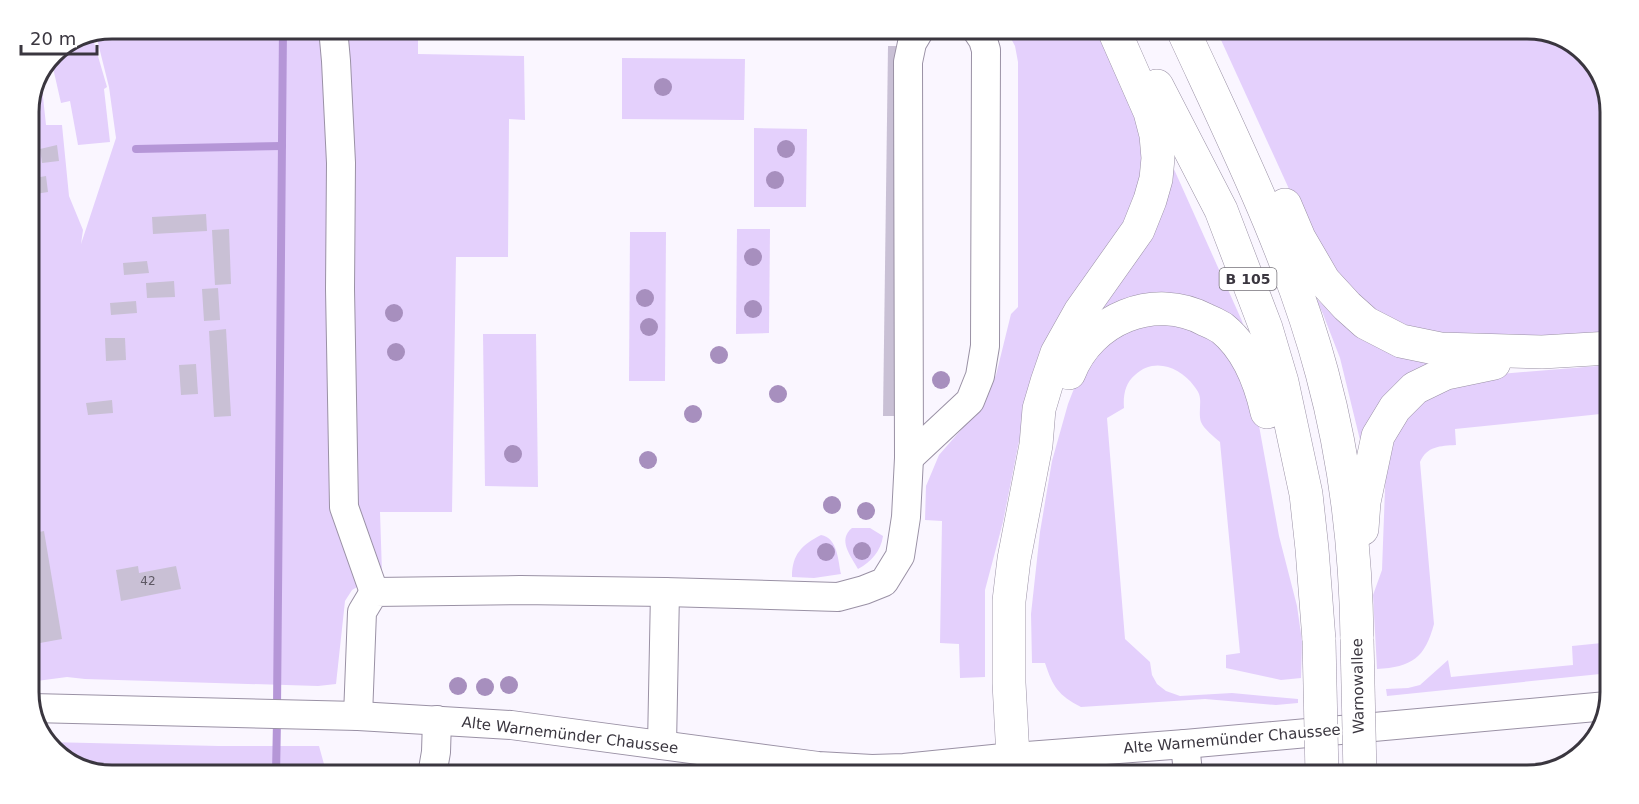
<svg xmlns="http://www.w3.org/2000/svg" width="1639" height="804" viewBox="0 0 1639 804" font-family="'DejaVu Sans',sans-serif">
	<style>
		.green { fill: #e4d0fc }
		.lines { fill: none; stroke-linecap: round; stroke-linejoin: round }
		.stream { stroke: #b596d7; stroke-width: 8 }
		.building { fill: #c9c0d5 }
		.minor-casing { stroke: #9a91a5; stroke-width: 30 }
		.highway-casing { stroke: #9a91a5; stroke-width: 34 }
		.minor { stroke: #fff; stroke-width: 28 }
		.highway { stroke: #fff; stroke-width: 33 }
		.highway-bridge-casing { stroke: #9a91a5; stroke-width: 34; stroke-linecap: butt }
		.highway-bridge { stroke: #fff; stroke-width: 33 }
		.tree { fill: #a78fbe }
		.labels { text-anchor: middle; stroke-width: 5; stroke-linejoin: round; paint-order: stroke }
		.number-label { font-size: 12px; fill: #5e5864 }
		.shield { fill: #fff; stroke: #757279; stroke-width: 1.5 }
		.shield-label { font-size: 14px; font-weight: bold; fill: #3a363f }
		.street-label { font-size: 15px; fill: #3a363f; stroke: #fff }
		.rim { fill: none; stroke: #3a363f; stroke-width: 3 }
	</style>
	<rect width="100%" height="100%" fill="#faf6ff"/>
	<g class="green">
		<path d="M112 28 418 29V54L524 56 525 120 509 119 508 257H456L452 512H380L382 573 352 590 345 601 336 684 318 686 85 679 67 677 29 682V107L41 78 46 125H62L69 196 83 230 81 244 116 138 109 87 96 35Z"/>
		<path d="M1527 28 1564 37 1596 65 1610 107V334L1442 339 1374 315 1315 246 1216 29Z"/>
		<path d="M1006 29H1098L1139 129 1143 160 1137 193 1128 215 1035 371 1018 446 1003 522 985 590V677L960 678 959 644 940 643 942 521 925 520 926 486 939 455 981 407 996 375 1011 314 1018 307V62L1015 46Z"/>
		<path d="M93 39 107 87 104 89 110 142 78 145 70 101 61 103 51 59Z"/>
		<path d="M622 58 745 59 744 120 622 119Z"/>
		<path d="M754 128 807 129 806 207H754Z"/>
		<path d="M1173 167 1242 321 1247 339 1148 294C1124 298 1106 309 1085 321Z"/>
		<path d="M737 229H770L769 333 736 334Z"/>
		<path d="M630 232H666L665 381H629Z"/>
		<path d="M1315 297 1340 322 1370 341 1436 360 1394 385 1380 402 1361 444 1340 358 1323 314Z"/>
		<path d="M1150 323 1189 324 1223 348 1256 409 1279 536 1297 606 1302 641 1301 678 1281 680 1226 668V655L1240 653 1220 442C1214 437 1204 429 1201 422 1198 413 1202 402 1199 394 1198 391 1196 389 1194 386 1180 367 1154 357 1135 375 1125 383 1123 396 1124 408L1107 418 1125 639 1150 662 1152 675 1157 684 1166 691 1180 696 1232 693 1298 699V703L1276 705 1205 699 1081 707C1058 695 1053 687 1045 663H1032L1031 614 1040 532 1052 461 1068 404 1075 386 1112 337Z"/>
		<path d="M483 334H536L538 487 485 486Z"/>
		<path d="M1610 365V413L1455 429 1456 445C1440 446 1427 446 1420 462L1434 624C1425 658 1412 667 1377 669L1373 595 1382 570 1386 462 1392 441 1409 417 1427 398 1445 387 1500 374Z"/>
		<path d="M852 528H870L883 536C881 551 871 562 858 569 851 556 837 540 852 528Z"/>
		<path d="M821 535C838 538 838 561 841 574L814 578 792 577C792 554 802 545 821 535Z"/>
		<path d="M1602 643 1604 661H1610V673L1387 696 1386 689 1408 688 1420 685 1448 660 1451 677 1573 665 1572 646Z"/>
		<path d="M47 742 219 746H319L327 775H136L133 765 86 770 75 767Z"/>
	</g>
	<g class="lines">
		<g class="stream">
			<path d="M136 149 282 146"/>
			<path d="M277 708 283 28"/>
			<path d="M276 775 277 720"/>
		</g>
	</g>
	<g class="building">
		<path d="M888 46H899L895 416H883Z"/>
		<path d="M34 95 37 122 29 123V107Z"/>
		<path d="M57 145 59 161 42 163 40 149Z"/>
		<path d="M46 176 48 192 29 195V179Z"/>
		<path d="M206 214 207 231 153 234 152 217Z"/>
		<path d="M229 229 231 284 215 285 212 230Z"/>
		<path d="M147 261 149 273 124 275 123 263Z"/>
		<path d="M174 281 175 297 147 298 146 283Z"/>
		<path d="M218 288 220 320 204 321 202 289Z"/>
		<path d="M136 301 137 313 111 315 110 303Z"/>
		<path d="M226 329 231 416 214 417 209 331Z"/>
		<path d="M105 338H125L126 360 106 361Z"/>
		<path d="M29 355H30L39 440 29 441Z"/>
		<path d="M196 364 198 394 181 395 179 365Z"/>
		<path d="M112 400 113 413 88 415 86 403Z"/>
		<path d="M44 531 62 639 29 645V534Z"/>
		<path d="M138 566 139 573 176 566 181 589 121 601 116 570Z"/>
	</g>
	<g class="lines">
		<defs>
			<g id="minor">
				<path d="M333 28 336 61 341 163 340 289 344 507 374 592"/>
				<path d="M909 458 970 401 980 376 985 346 986 50 983 40 975 28"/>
				<path d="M32 708 358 716 511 725 818 766 872 769 904 768 1013 757 1185 744 1607 706"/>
				<path d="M358 716 362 612 374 592 520 590 665 592 838 597 864 590 884 582 900 556 906 517 909 458 908 62 912 43 921 28"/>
				<path d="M1185 744 1188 773 1190 775"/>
				<path d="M662 745 665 592"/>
				<path d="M432 775 436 752 437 720"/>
			</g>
			<g id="highway">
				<path d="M1182 28C1234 141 1290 253 1322 373 1345 458 1356 551 1357 639"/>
				<path d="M1157 86 1221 210 1266 328 1282 382 1306 494 1312 549 1319 640"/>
				<path d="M1285 205 1299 238 1324 281 1347 306 1366 323 1401 341 1440 349 1542 352 1610 348"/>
				<path d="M1069 373C1090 319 1154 292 1206 320 1211 322 1217 325 1222 328 1248 349 1260 381 1267 412"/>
				<path d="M1362 529 1364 502 1378 436 1395 408 1415 388 1446 373 1494 363"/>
				<path d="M1013 757 1009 683V601L1014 559 1036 445 1039 409 1047 382 1057 353 1080 312 1138 230 1150 200 1156 179 1158 158 1156 135 1150 112 1113 28"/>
			</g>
		</defs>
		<use href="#minor" class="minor-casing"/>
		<use href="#highway" class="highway-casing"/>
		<use href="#minor" class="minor"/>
		<use href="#highway" class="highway"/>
		<defs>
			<g id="highway-bridge">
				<path d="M1357 639 1360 775"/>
				<path d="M1319 640 1322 775"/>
			</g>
		</defs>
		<use href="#highway-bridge" class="highway-bridge-casing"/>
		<use href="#highway-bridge" class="highway-bridge"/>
	</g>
	<g class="tree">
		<circle cx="663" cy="87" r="9"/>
		<circle cx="786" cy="149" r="9"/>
		<circle cx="775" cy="180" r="9"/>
		<circle cx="753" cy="257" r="9"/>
		<circle cx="645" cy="298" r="9"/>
		<circle cx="753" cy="309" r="9"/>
		<circle cx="394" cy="313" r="9"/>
		<circle cx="649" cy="327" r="9"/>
		<circle cx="396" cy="352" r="9"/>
		<circle cx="719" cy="355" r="9"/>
		<circle cx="941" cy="380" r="9"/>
		<circle cx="778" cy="394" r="9"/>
		<circle cx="693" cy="414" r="9"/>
		<circle cx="513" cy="454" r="9"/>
		<circle cx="648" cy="460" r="9"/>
		<circle cx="832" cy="505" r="9"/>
		<circle cx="866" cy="511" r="9"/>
		<circle cx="862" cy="551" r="9"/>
		<circle cx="826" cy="552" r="9"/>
		<circle cx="509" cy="685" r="9"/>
		<circle cx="458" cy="686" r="9"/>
		<circle cx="485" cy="687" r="9"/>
	</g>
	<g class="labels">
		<g class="number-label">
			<text x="148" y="585">42</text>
		</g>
		<rect class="shield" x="1219.5" y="268" width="57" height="22" rx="4.5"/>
		<g class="shield-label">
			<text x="1248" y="284">B 105</text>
		</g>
		<g class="street-label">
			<text transform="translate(1358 686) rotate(-91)" y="5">Warnowallee</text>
			<text transform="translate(570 735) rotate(7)" y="5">Alte Warnemünder Chaussee</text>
			<text transform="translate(1232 739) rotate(-5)" y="5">Alte Warnemünder Chaussee</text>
		</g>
	</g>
	<path d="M0 0H1639V804H0ZM112 39H1527A73 73 0 0 1 1600 112V692A73 73 0 0 1 1527 765H112A73 73 0 0 1 39 692V112A73 73 0 0 1 112 39Z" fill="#fff" fill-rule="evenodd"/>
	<path class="rim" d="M112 39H1527A73 73 0 0 1 1600 112V692A73 73 0 0 1 1527 765H112A73 73 0 0 1 39 692V112A73 73 0 0 1 112 39Z"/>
	<path d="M21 45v9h76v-9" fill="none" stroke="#3a363f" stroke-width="3"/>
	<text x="30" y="45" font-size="18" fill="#3a363f" stroke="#ffffff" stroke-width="4.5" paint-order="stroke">20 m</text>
</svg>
